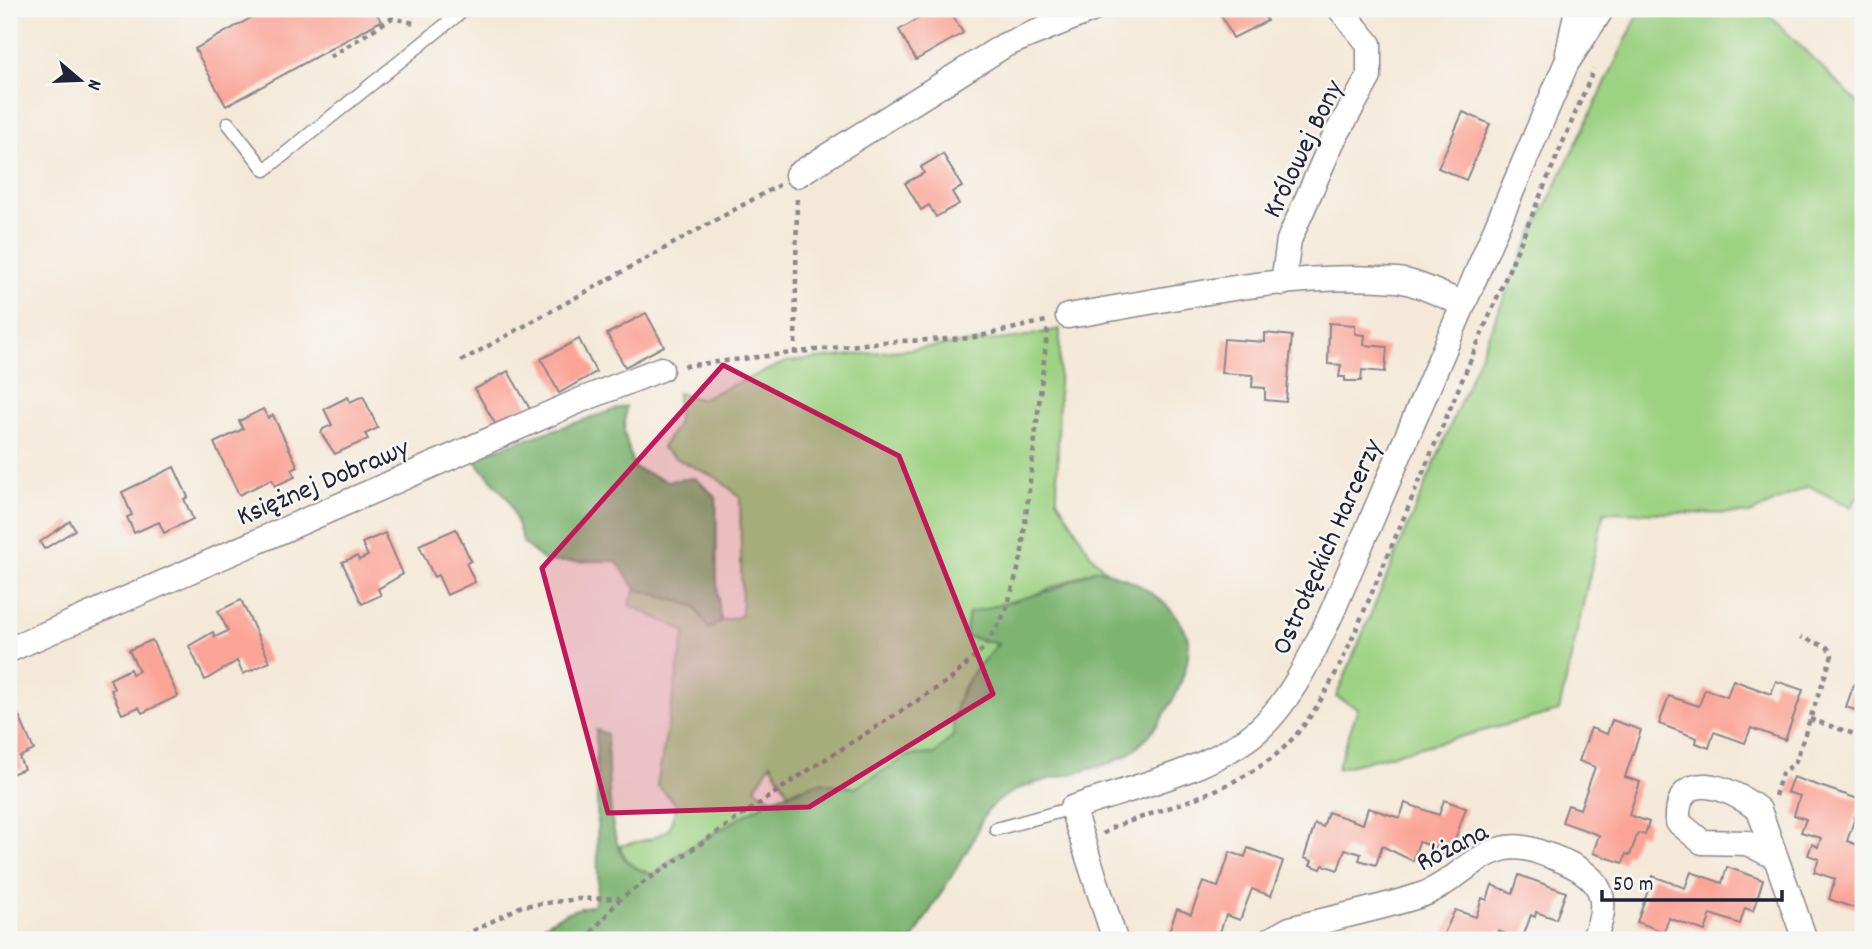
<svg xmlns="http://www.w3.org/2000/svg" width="1872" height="949" viewBox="0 0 1872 949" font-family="Dekko,sans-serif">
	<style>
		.green { fill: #9ed283; stroke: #607a5f; stroke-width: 2 }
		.forest { fill: #7eb471; stroke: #506b56; stroke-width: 2 }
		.building { fill: #fba497 }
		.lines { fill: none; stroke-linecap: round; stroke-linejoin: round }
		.lane-casing { stroke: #8b868a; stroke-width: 15 }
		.street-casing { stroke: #8b868a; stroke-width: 27 }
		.path { stroke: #8b868a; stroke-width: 4.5; stroke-dasharray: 5 5; stroke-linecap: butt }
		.lane { stroke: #fff; stroke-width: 12 }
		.street { stroke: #fff; stroke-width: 24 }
		.marked { fill: #c2185b; fill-opacity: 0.2; stroke: #c2185b; stroke-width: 5; stroke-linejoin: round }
		.labels { text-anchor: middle; stroke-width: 5; stroke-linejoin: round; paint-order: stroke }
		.street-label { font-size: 28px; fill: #22223b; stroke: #f6f6f2 }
	</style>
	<rect width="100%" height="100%" fill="#f6f6f2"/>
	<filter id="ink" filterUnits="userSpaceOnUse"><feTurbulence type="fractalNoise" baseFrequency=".0143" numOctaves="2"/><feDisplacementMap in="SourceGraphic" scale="14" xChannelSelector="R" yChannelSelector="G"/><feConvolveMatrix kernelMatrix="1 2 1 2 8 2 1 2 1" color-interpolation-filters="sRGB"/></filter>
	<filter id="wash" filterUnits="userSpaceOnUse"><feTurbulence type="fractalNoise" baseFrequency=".00686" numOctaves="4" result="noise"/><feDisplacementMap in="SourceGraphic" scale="28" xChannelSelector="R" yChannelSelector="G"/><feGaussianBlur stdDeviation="1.57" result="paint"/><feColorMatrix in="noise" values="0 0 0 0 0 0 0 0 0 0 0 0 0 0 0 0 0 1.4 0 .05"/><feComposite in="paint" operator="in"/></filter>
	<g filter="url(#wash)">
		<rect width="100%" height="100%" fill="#f4e9d8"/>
		<g class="green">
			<path d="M1641 9H1763L1863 108V492L1850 507 1809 486 1750 514 1604 512 1559 711 1337 769 1358 708 1336 697 1521 258Z"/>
			<path d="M1060 329 1057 499 1091 555 1106 571 1096 569 1020 601C1013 615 1007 633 997 645 969 682 954 685 953 736L935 754 908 756 855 788 820 782 788 793 771 763 755 788 772 799 679 854 653 875 630 865 619 846 651 839 669 829 677 805 657 785 685 631 629 605 636 589 694 606 709 629 721 621 742 616 740 497 717 478 677 459 662 448 678 422 677 393 700 399 786 362 1016 338Z"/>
		</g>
		<g class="forest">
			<path d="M626 406 624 432 634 468 667 481 695 478 716 497C718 539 714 580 721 621L709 629 694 606 636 589 616 561 546 562 524 544 509 500 472 457Z"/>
			<path d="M1096 569C1132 577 1168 598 1185 630 1202 663 1156 740 1125 756 1083 779 1027 773 991 807 982 815 977 833 971 844 952 877 931 907 913 940H526C548 921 565 910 594 905L598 884 596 730 607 734C609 765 606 835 625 859 632 867 643 871 653 875L679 854 772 799 820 782 855 788 908 756 935 754 953 736C954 691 969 677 998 644L965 636 969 613 1053 590Z"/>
		</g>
		<g id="blocks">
			<g class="building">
				<path d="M267 9H374L381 21 226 106 195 49Z"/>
				<path d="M935 9H949L963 33 916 60 899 30Z"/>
				<path d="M1223 9H1261L1267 21 1233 38 1219 11Z"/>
				<path d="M1463 112 1490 124 1466 180 1438 168Z"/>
				<path d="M943 154 962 187 952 192 959 204 936 217 929 205 921 210 905 183 924 173 921 167Z"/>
				<path d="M646 313 664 346 625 367 607 334Z"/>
				<path d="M1329 323 1355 325V334L1365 335 1364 345 1387 347 1385 372 1362 370 1361 381H1345V377H1339L1341 365 1328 364Z"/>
				<path d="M1265 333 1292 336 1286 402 1265 400V388L1252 387 1253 375 1221 373 1224 339 1265 342Z"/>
				<path d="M579 339 596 372 559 393 541 359Z"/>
				<path d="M508 371 530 409 497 427 475 389Z"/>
				<path d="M363 396 378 428 365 434 368 439 335 454 321 433 323 429 332 425 324 409 348 397 350 402Z"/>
				<path d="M263 409 268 418 273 415 298 467 292 470 295 477 275 486 272 479 239 495 214 443 243 429 239 421Z"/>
				<path d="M174 467 188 497 184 499 193 519 164 533 159 522 134 533 127 517 132 515 122 492Z"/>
				<path d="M70 521 75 530 44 549 40 542Z"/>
				<path d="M456 529 471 561 466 563 475 582 447 595 438 575 434 577 419 545Z"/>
				<path d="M385 533 403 574 378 589 381 595 362 604 342 562 357 556 359 560 368 556 362 543Z"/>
				<path d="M241 600 270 662 243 674 237 661 205 680 189 646 213 632 215 637 228 631 218 611Z"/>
				<path d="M152 640 178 696 142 713 139 707 122 714 111 690 114 689 110 679 130 669 132 674 139 671 129 650Z"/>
				<path d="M1733 680 1771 694 1776 681 1803 690 1785 740 1751 728 1745 743 1714 732 1709 748 1696 743 1697 738 1659 724 1669 696 1699 706 1705 689 1727 697Z"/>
				<path d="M1854 684 1863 687V713L1846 707Z"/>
				<path d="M19 716 34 750 19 757 24 769 9 775V720Z"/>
				<path d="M1612 720 1641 730 1625 777 1640 782 1629 815 1649 822 1645 835 1638 833 1630 855 1626 854 1623 863 1593 853 1599 835 1562 822 1568 805 1580 809 1595 767 1579 761 1591 728 1607 734Z"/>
				<path d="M1793 777 1861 800 1847 841 1863 847V911L1829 899 1835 879 1814 872 1819 859 1808 855 1812 844 1818 847 1821 838 1801 832 1806 819 1794 815 1800 796 1787 792Z"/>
				<path d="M1444 800 1466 808 1449 857 1434 852 1435 847 1419 842 1413 861 1382 846 1376 865 1359 860 1361 854 1345 849 1338 870 1323 865 1321 869 1310 865 1312 861 1304 858 1315 824 1323 827 1328 812 1363 824 1368 808 1400 818 1405 803 1439 815Z"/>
				<path d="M1248 848 1283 861 1271 896 1252 889 1240 920 1226 915 1217 940H1194L1169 931 1177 909 1191 914 1203 882 1218 887 1230 852 1245 857Z"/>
				<path d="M1727 867 1763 880 1753 911 1745 908 1740 924 1711 914 1705 931 1669 918 1664 932 1637 922 1653 876 1685 888 1691 872 1722 883Z"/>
				<path d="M1519 875 1566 892 1556 919 1536 912 1535 917 1531 915 1522 940 1498 931 1495 940H1441L1455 910 1476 917 1482 898 1487 900 1492 885 1513 893Z"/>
				<path d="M1419 933 1439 940H1416Z"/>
			</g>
		</g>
	</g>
	<g filter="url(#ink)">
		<use href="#blocks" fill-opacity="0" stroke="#8b868a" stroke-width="2"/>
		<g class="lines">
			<defs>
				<g id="lane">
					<path d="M228 123 265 170 465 9"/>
					<path d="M996 829 1072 808"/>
				</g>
				<g id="street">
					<path d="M1568 53 1577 9"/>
					<path d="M797 175 1005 45 1094 9"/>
					<path d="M1283 283 1289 240 1332 142 1369 77V44L1340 9"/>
					<path d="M1068 316C1175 299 1288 271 1397 280 1418 282 1442 296 1462 303"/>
					<path d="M9 650 581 400 661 369"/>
					<path d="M1775 857 1747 843 1702 842 1678 822C1675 765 1730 787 1759 810L1805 940"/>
					<path d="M1115 940 1072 808C1130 788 1197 774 1247 739 1287 711 1313 653 1333 610L1566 64 1602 9"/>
					<path d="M1270 940 1290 929C1334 917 1381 909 1424 894 1451 884 1474 856 1502 849 1521 844 1536 851 1553 857 1597 873 1615 894 1593 940"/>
				</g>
			</defs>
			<use href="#lane" class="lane-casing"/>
			<use href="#street" class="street-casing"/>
			<g class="path">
				<path d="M390 9 392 18"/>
				<path d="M330 57 392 18 418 24"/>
				<path d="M795 354 797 198"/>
				<path d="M461 361 779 185"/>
				<path d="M684 366 882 342 971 338 1046 321"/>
				<path d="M1810 719 1863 737"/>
				<path d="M1775 796 1782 773 1795 763 1832 655 1827 647 1801 637"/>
				<path d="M1103 834 1111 828C1164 808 1227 793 1273 757 1318 722 1346 653 1368 602L1594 69"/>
				<path d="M455 940 522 906 578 899 620 898"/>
				<path d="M585 940 621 898 804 773 951 679 984 648 1006 611 1021 559 1048 326"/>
			</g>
			<use href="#lane" class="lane"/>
			<use href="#street" class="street"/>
		</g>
	</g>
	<path class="marked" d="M723 365 899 456 993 694 809 807 608 813 542 568Z"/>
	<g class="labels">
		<g class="street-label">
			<text transform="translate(1301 148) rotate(-64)" y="10">Królowej Bony</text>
			<text transform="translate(322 480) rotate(-23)" y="10">Księżnej Dobrawy</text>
			<text transform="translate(1325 546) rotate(-66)" y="10">Ostrołęckich Harcerzy</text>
			<text transform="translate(1451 845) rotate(-27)" y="10">Różana</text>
		</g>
	</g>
	<rect width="1872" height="949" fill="none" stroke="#f6f6f2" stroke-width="35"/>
	<g transform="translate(80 80) rotate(109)" stroke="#f6f6f2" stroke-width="5" paint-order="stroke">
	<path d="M0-5L12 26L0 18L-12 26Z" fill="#22223b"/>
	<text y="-10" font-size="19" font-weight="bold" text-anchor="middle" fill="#22223b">N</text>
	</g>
	<path d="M1602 890v10h180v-10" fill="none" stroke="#22223b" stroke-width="3.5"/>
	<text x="1613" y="890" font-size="21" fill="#22223b" stroke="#f6f6f2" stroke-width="5" paint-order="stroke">50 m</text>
</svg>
